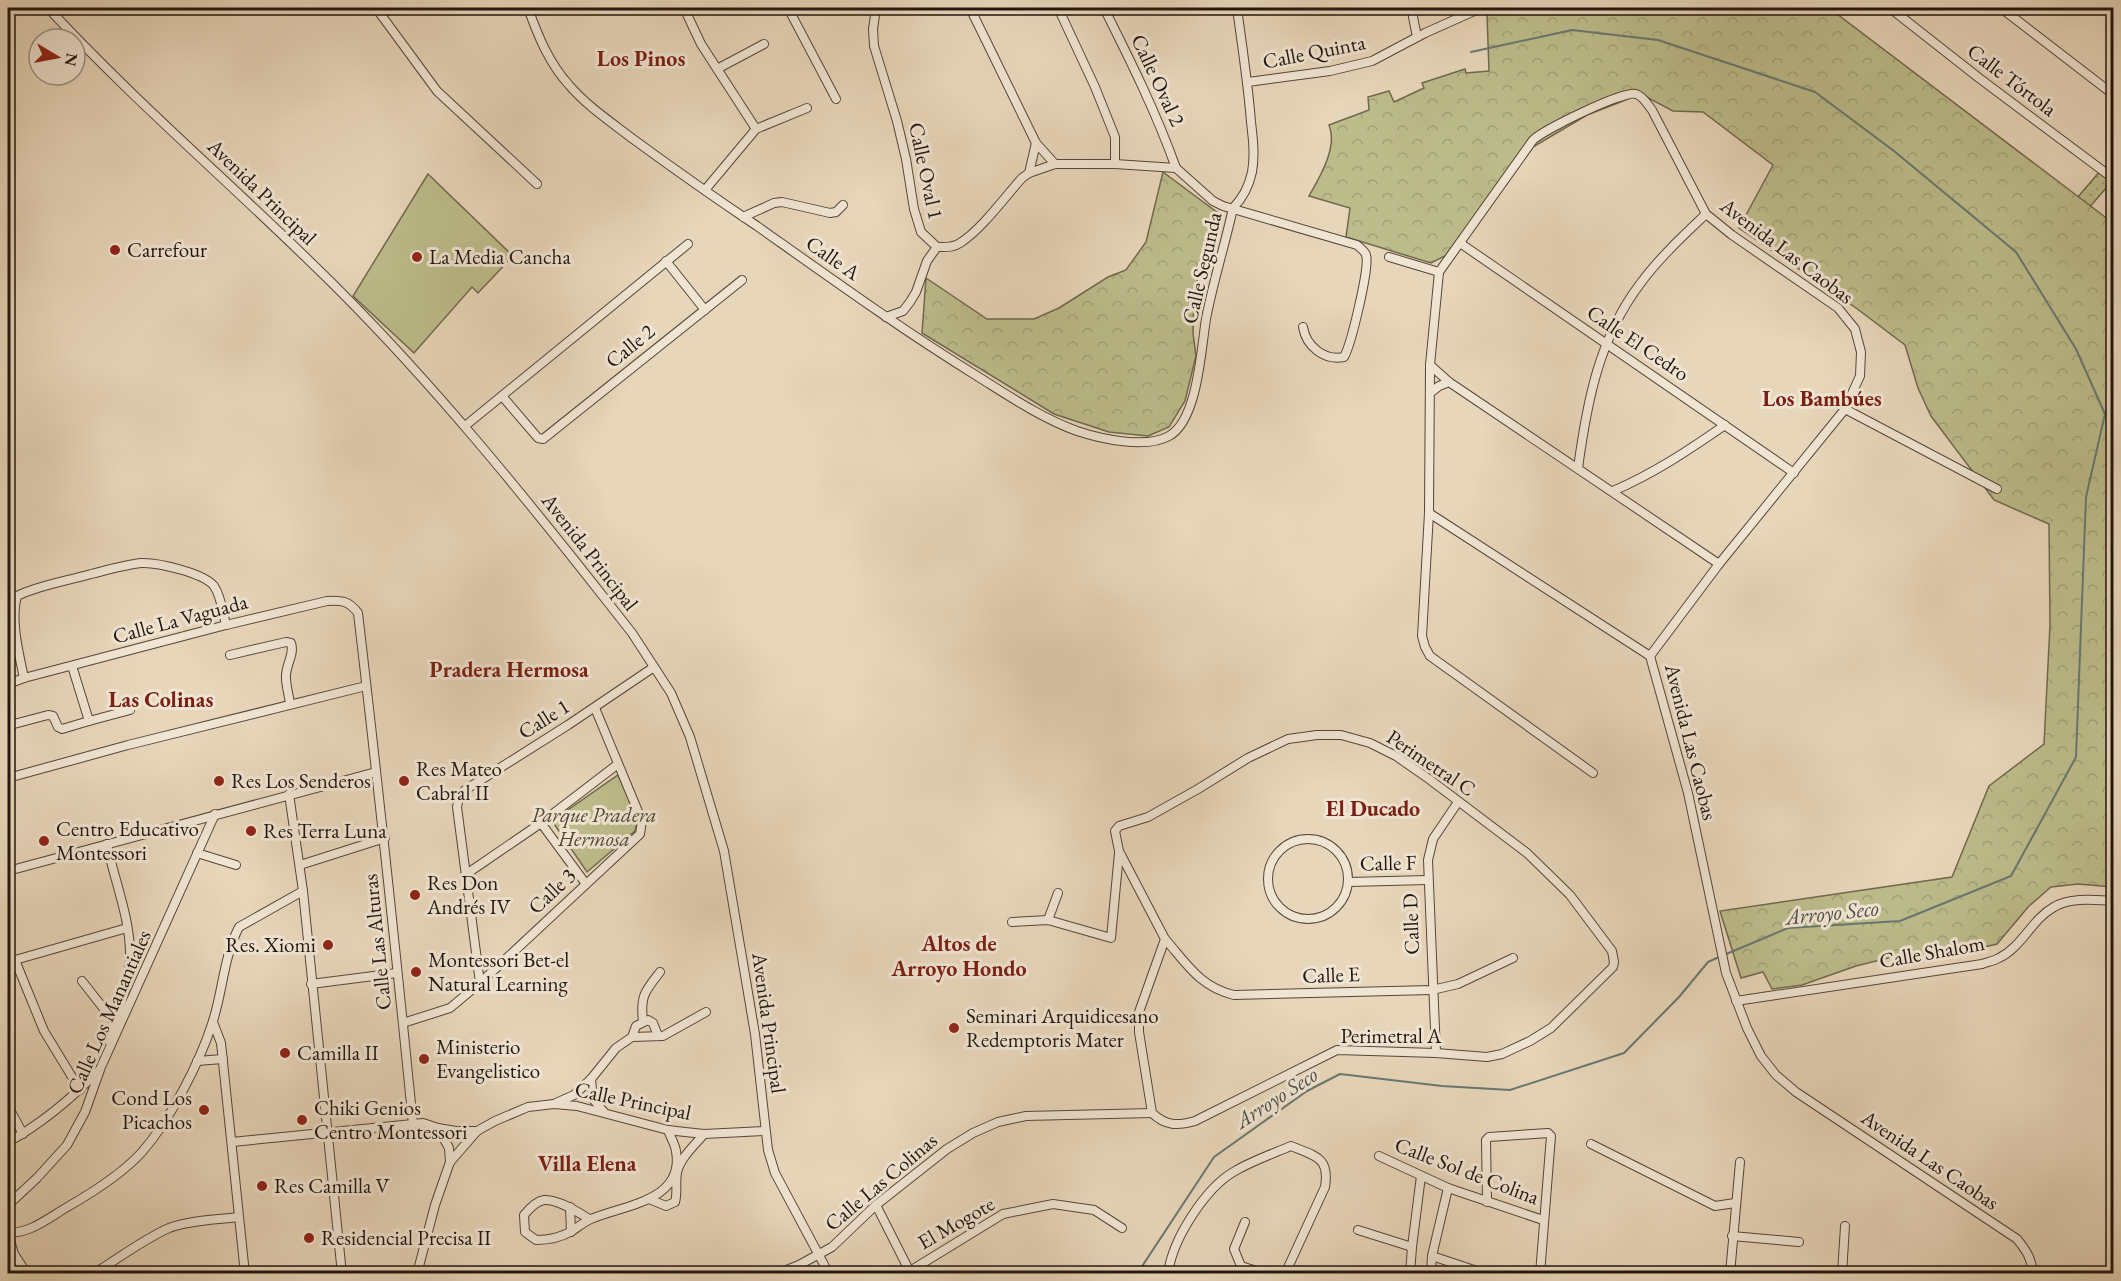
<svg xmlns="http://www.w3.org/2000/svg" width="2121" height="1281" viewBox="0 0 2121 1281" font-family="'EB Garamond',serif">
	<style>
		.grass { fill: url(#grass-dots); stroke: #70694e; stroke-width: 1.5 }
		.forest { fill: url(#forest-crowns); stroke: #70694e; stroke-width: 1.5 }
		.park { fill: #bdbc8b; stroke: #70694e; stroke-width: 1.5 }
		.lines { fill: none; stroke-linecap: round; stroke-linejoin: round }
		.stream { stroke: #68786f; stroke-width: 2 }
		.street-casing { stroke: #54463a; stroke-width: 10 }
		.street { stroke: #f0e4d2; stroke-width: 8 }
		.poi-dot { fill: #8f2418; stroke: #f0e4d2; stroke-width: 2 }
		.labels { text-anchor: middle; stroke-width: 6; stroke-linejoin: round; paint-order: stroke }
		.street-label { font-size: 21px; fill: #221610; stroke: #f0e4d2 }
		.poi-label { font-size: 21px; fill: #221610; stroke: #f0e4d2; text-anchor: start }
		.park-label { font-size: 21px; font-style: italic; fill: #504835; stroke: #f0e4d2 }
		.neighbourhood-label { font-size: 22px; font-weight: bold; fill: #7a1f14; stroke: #f0e4d2 }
		.water-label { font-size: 22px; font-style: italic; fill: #4b4f48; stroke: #f0e4d2 }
	</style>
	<defs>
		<pattern id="grass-dots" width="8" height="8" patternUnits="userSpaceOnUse" patternTransform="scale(1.5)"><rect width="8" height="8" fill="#bdbc8b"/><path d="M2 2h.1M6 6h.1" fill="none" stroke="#a2a177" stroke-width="1.8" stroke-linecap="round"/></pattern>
		<pattern id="forest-crowns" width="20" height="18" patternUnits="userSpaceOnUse" patternTransform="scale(1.5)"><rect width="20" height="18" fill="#bdbc8b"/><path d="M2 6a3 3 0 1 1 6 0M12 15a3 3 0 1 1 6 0" fill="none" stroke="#a2a177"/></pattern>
	</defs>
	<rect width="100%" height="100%" fill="#e8d6ba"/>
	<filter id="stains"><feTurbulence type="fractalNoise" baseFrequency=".00333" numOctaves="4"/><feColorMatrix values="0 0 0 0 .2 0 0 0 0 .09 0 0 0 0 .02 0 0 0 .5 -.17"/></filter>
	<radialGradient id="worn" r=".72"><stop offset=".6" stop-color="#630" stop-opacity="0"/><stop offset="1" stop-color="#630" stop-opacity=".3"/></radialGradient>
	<path class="grass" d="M2101 170 2113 180 2088 209 2077 198Z"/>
	<g class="forest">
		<path d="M1503 8H1829L2113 223V887L2078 884 2051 887 2029 906 1997 944 1946 956H1896L1856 966 1802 985 1772 989 1763 972 1741 978 1720 911 1952 877 1989 786 2044 744 2050 625 2049 524 1994 500 1931 416 1918 388 1905 345 1856 308 1739 228 1773 165 1703 112 1673 111 1641 94 1587 115 1523 153 1445 256 1431 263 1346 237 1350 208 1309 196C1320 177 1338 147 1329 125L1369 110 1368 97 1389 91 1394 102 1424 88 1422 83 1465 69 1466 73 1489 71 1487 14Z"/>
		<path d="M1163 172 1222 216 1206 241 1194 295 1193 333 1196 356 1185 401 1169 427 1148 436 1109 432 1054 414 922 333 926 278 987 319H1034L1059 308 1108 277 1126 270 1146 242Z"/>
	</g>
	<g class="park">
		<path d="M428 174 513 256 478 293 472 287 414 353 353 296Z"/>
		<path d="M618 775 638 819 635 831 587 872 552 821Z"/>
	</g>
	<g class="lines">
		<g class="stream">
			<path d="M1471 52 1572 30 1658 40 1815 92 1894 151 2016 252 2076 349 2105 414"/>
			<path d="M1724 955 1788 928 1900 921 2011 876 2076 757 2086 497 2105 414 2114 391"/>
			<path d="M1137 1274 1214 1157 1307 1091 1340 1074 1442 1086 1510 1090 1624 1053 1679 997 1708 962 1719 957"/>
		</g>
		<defs>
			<g id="street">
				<path d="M48 8C139 106 242 193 337 288 434 385 521 492 606 600L632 633 671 693 690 737 724 851 755 1034 768 1150 775 1173 829 1274"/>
				<path d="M376 8 437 91 537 184"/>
				<path d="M528 8C538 36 549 63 569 85 587 106 611 122 633 139 674 169 715 198 757 226 829 277 901 329 977 376 1009 396 1041 418 1077 431 1101 439 1146 449 1169 436 1198 420 1201 349 1206 319 1213 282 1225 245 1233 208 1243 198 1249 186 1252 172 1255 155 1253 139 1251 122 1248 83 1242 46 1237 8"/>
				<path d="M684 8 701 44 756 129"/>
				<path d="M788 8 836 99"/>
				<path d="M876 8 873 29 874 46 897 121 906 159 914 209 921 232 937 247 927 261 916 292 910 302 903 311 886 317"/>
				<path d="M970 8 1036 143 1055 164"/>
				<path d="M1104 8C1130 60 1156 112 1176 168"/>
				<path d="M1414 8 1413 17 1417 37"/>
				<path d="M1890 8 1979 78 2114 179"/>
				<path d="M2001 8 2114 95"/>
				<path d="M1060 12 1095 87 1115 137V164"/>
				<path d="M717 69 764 44"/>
				<path d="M1248 82 1330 71 1372 61 1425 33 1481 8"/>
				<path d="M1176 168 1213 201 1223 206 1357 245C1360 248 1365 251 1366 255 1370 267 1351 345 1344 357 1324 361 1306 346 1303 327"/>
				<path d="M1029 173 1036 143"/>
				<path d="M705 190 756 129 807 108"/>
				<path d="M743 217 774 203 782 202 830 213 836 212 843 205"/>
				<path d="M1460 243 1794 473"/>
				<path d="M937 247C945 247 953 248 960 243 981 230 1005 197 1022 178L1029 173 1055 164H1115L1176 168"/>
				<path d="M1389 257 1439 272"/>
				<path d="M666 261 705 310"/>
				<path d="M1430 365 1449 382 1719 564"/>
				<path d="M1430 393 1439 386 1449 382"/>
				<path d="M502 396 538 438 543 439 742 280"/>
				<path d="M1845 409 1997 489"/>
				<path d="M465 426 688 244"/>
				<path d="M1578 468C1587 402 1599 338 1640 284 1659 258 1683 236 1706 214"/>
				<path d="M1613 491C1653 474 1689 450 1725 425"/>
				<path d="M1429 513 1650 656"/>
				<path d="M230 655 286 642 291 643C295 655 285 665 286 678 286 686 289 695 290 704"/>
				<path d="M24 678C19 654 10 619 17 596 39 585 67 581 91 574 107 570 124 565 141 563 156 562 204 573 214 586 221 596 223 613 226 625"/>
				<path d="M8 684 24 678 226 625 327 601C342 600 349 601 358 613 378 783 396 953 413 1124"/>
				<path d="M89 721 130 710"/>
				<path d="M8 729 14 724 48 715 53 716 58 727 62 729 89 721 72 666"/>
				<path d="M1317 735H1341L1370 743 1396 756 1429 779 1527 853 1570 895 1612 951 1614 962 1613 967 1551 1028 1530 1041 1502 1054 1487 1057 1436 1053 1337 1050 1195 1121C1177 1126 1166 1126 1152 1113L1139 1032V1012L1165 939 1119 851 1115 831 1119 826 1148 817 1198 789 1248 758 1288 739Z"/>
				<path d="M8 762 12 777"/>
				<path d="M1593 773 1430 656 1425 647 1422 636 1429 513 1430 365 1439 272 1533 140C1543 130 1624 90 1636 94 1643 96 1648 105 1652 110L1706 214 1732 235 1838 308 1855 329 1861 352 1860 376 1845 409 1719 564 1650 656 1688 793 1726 973 1747 1028 1761 1056 1776 1075 1796 1092 2017 1239C2026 1250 2032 1259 2033 1274"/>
				<path d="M8 778 128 745 366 686"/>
				<path d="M289 794 303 891 342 1274"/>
				<path d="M541 823 586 884"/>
				<circle cx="1308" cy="879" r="40"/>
				<path d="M107 844C114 880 130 917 130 954 131 983 117 1013 109 1041"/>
				<path d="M197 853 236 865"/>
				<path d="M300 865 385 838"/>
				<path d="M8 871 376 772"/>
				<path d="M465 875 541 823 618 764"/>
				<path d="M1348 882 1428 880"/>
				<path d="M1048 920 1058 893"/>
				<path d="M1012 922 1048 920 1111 938 1119 853"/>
				<path d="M1165 939C1187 964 1200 987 1234 995L1432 990 1458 984 1513 958"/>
				<path d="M15 960 44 1031 80 1090"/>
				<path d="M8 962 127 928"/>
				<path d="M82 981 115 1023"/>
				<path d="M480 983 457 807 459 797 465 790 568 725 654 667"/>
				<path d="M311 984 397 973"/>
				<path d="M1736 1001 1982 964C1987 962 1994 961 1999 958 2022 947 2032 919 2054 907 2071 897 2095 900 2114 901"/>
				<path d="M643 1021C640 996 645 991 660 972"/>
				<path d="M213 1022 221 1043 245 1274"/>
				<path d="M403 1023 450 1008 480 983 640 834 642 821 595 708"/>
				<path d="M632 1037 636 1026 648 1020 653 1023 658 1036"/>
				<path d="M1436 1053 1428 860 1433 839 1458 802"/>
				<path d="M197 1061 223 1059"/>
				<path d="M591 1079 593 1099 604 1112"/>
				<path d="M556 1103 574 1095 591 1079 616 1048 632 1037 663 1036 706 1012"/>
				<path d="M8 1106 23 1134"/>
				<path d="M438 1128 456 1131H477"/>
				<path d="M8 1142C41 1124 72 1098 98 1071"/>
				<path d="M232 1142 423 1123 438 1128 449 1148 450 1162"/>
				<path d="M1591 1144 1715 1206 1735 1203"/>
				<path d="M1379 1156 1448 1188 1543 1220"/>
				<path d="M649 1199 666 1206 675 1202C678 1192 675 1184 677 1173 679 1159 695 1145 704 1134"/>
				<path d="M1487 1202 1486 1140 1489 1137 1548 1133 1551 1136 1540 1274"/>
				<path d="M8 1205 37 1178 67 1145 85 1112 101 1067 215 814"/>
				<path d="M876 1205 911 1274"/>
				<path d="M570 1207 571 1232"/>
				<path d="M589 1219C578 1212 558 1199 544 1200 536 1201 529 1209 524 1215L525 1232 536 1240C549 1240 560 1238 572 1231 578 1227 584 1222 591 1219 624 1205 685 1201 676 1151 675 1144 670 1136 668 1130"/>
				<path d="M1245 1222 1234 1249 1241 1266 1266 1274"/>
				<path d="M1358 1230 1412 1247"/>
				<path d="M8 1232C29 1235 51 1216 69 1206 95 1191 122 1174 142 1152 170 1120 199 1064 212 1024 223 992 223 958 239 927L303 891"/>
				<path d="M8 1233 14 1254 27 1274"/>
				<path d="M1732 1236 1799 1242"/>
				<path d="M1432 1256 1486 1274"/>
				<path d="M910 1271 1003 1214 1053 1204 1094 1210 1122 1228"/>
				<path d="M93 1274C118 1259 142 1240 169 1228 191 1220 216 1220 238 1217"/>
				<path d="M417 1274 435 1205 450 1162 477 1131 495 1121 528 1107 554 1104 577 1106 668 1130 685 1132 704 1134 765 1131"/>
				<path d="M777 1274 799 1265 832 1247 876 1205 947 1149 973 1133 998 1122 1026 1116 1152 1113"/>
				<path d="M1168 1274C1172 1240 1205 1188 1235 1171 1252 1161 1272 1154 1291 1146 1315 1156 1330 1157 1325 1187L1285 1274"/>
				<path d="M1410 1274 1412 1247 1421 1176"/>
				<path d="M1431 1274 1432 1256 1448 1188"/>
				<path d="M1730 1274 1740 1162"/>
				<path d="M1842 1274 1845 1226"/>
			</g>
		</defs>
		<use href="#street" class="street-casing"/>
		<use href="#street" class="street"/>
	</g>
	<g class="poi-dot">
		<circle cx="115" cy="250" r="6"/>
		<circle cx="417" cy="257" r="6"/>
		<circle cx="219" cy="781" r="6"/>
		<circle cx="404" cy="781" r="6"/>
		<circle cx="251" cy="831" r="6"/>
		<circle cx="44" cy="841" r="6"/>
		<circle cx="415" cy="895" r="6"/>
		<circle cx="328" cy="945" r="6"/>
		<circle cx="416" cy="972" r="6"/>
		<circle cx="954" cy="1028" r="6"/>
		<circle cx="285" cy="1053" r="6"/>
		<circle cx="424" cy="1059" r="6"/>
		<circle cx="204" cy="1110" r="6"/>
		<circle cx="302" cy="1120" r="6"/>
		<circle cx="262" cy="1186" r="6"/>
		<circle cx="309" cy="1238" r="6"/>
	</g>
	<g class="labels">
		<g class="street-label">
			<text transform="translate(1314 52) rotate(-11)" y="7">Calle Quinta</text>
			<text transform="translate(1158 80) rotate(65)" y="7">Calle Oval 2</text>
			<text transform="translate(2012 80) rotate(37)" y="7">Calle Tórtola</text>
			<text transform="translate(926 171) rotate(78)" y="7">Calle Oval 1</text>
			<text transform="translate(262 192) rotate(44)" y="7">Avenida Principal</text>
			<text transform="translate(1787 251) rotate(37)" y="7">Avenida Las Caobas</text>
			<text transform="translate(833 258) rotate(35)" y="7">Calle A</text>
			<text transform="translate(1202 268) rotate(-77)" y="7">Calle Segunda</text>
			<text transform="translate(1638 343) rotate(34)" y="7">Calle El Cedro</text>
			<text transform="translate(630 346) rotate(-39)" y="7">Calle 2</text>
			<text transform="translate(590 552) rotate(52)" y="7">Avenida Principal</text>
			<text transform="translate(180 619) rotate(-15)" y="7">Calle La Vaguada</text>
			<text transform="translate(544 719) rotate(-32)" y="7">Calle 1</text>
			<text transform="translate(1691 742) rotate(76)" y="7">Avenida Las Caobas</text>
			<text transform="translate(1431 763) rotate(34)" y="7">Perimetral C</text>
			<text transform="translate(1388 863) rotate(-1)" y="7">Calle F</text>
			<text transform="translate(552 891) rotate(-43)" y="7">Calle 3</text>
			<text transform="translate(1411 924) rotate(-92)" y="7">Calle D</text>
			<text transform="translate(377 942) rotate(-96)" y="7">Calle Las Alturas</text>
			<text transform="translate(1932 952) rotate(-10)" y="7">Calle Shalom</text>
			<text transform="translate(1331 975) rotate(-2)" y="7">Calle E</text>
			<text transform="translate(109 1012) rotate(-66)" y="7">Calle Los Manantiales</text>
			<text transform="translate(769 1023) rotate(82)" y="7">Avenida Principal</text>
			<text x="1391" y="1043">Perimetral A</text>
			<text transform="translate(633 1101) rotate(12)" y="7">Calle Principal</text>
			<text transform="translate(1930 1160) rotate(34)" y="7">Avenida Las Caobas</text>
			<text transform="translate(1467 1171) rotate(21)" y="7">Calle Sol de Colina</text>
			<text transform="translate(881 1182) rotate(-40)" y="7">Calle Las Colinas</text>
			<text transform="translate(956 1223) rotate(-30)" y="7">El Mogote</text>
		</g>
		<g class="poi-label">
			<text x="127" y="257">Carrefour</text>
			<text x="429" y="264">La Media Cancha</text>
			<text x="416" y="776">Res Mateo<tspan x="416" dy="24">Cabral II</tspan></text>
			<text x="231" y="788">Res Los Senderos</text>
			<text x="56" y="836">Centro Educativo<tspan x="56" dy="24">Montessori</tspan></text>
			<text x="263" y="838">Res Terra Luna</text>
			<text x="427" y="890">Res Don<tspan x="427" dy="24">Andrés IV</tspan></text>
			<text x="316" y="952" text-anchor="end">Res. Xiomi</text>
			<text x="428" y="967">Montessori Bet-el<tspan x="428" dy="24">Natural Learning</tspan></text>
			<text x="966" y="1023">Seminari Arquidicesano<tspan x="966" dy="24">Redemptoris Mater</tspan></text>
			<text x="436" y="1054">Ministerio<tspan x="436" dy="24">Evangelistico</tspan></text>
			<text x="297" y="1060">Camilla II</text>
			<text x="192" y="1105" text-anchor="end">Cond Los<tspan x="192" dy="24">Picachos</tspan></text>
			<text x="314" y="1115">Chiki Genios<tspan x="314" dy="24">Centro Montessori</tspan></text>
			<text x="274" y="1193">Res Camilla V</text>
			<text x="321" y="1245">Residencial Precisa II</text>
		</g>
		<g class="park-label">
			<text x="594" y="822">Parque Pradera<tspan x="594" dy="24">Hermosa</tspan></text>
		</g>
		<g class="neighbourhood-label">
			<text x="641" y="66">Los Pinos</text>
			<text x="1822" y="406">Los Bambúes</text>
			<text x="509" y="677">Pradera Hermosa</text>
			<text x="161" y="707">Las Colinas</text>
			<text x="1373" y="816">El Ducado</text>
			<text x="959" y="951">Altos de<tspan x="959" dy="25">Arroyo Hondo</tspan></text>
			<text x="587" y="1171">Villa Elena</text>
		</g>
		<g class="water-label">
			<text transform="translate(1832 912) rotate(-6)" y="8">Arroyo Seco</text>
			<text transform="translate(1276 1097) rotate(-33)" y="8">Arroyo Seco</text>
		</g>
	</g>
	<rect width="2121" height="1281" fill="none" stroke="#e8d6ba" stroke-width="30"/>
	<rect x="9" y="9" width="2103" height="1263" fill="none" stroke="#221610" stroke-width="3"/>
	<rect x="15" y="15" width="2091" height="1251" fill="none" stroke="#221610" stroke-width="1.5"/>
	<g transform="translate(57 57) rotate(100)"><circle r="28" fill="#f0e4d2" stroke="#9e9284" stroke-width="1.5"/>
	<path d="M0-4.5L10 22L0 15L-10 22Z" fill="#8f2418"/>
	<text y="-9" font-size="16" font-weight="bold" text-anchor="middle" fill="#221610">N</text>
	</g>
	<rect width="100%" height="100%" filter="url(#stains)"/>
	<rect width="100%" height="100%" fill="url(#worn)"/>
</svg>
